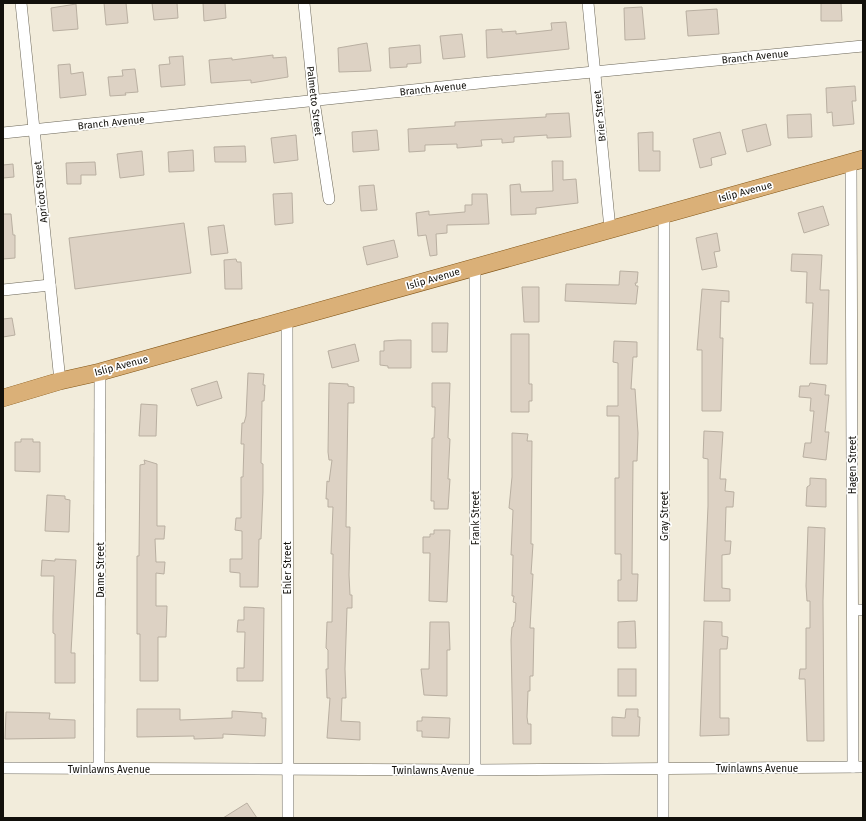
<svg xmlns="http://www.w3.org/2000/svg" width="866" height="821" viewBox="0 0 866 821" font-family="'Fira Sans',sans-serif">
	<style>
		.building { fill: #ddd2c4; stroke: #b9afa1 }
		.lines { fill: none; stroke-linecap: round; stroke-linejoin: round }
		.street-casing { stroke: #6b6658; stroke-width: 12 }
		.primary-casing { stroke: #845617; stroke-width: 18 }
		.street { stroke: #fff; stroke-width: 11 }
		.primary { stroke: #dab078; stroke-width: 17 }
		.labels { text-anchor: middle; stroke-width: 3.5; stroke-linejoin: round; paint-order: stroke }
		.street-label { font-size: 10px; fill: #12100b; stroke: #fff }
	</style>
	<rect width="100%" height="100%" fill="#f2ecdb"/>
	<g class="building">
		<path d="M104 3H126L128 23 106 25Z"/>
		<path d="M152 3H177L178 18 154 20Z"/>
		<path d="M203 3H225L226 18 204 21Z"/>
		<path d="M821 3H841L842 21H821Z"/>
		<path d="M76 4 78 29 53 31 51 8Z"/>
		<path d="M642 7 645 39 625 40 624 8Z"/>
		<path d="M717 9 719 34 688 36 686 11Z"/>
		<path d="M566 22 569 49 487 58 486 30 502 29V32L516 31V34L552 30 551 23Z"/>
		<path d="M462 34 465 57 443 59 440 36Z"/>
		<path d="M367 43 371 71 339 72 338 48Z"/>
		<path d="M420 45 421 63 407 64V67L390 68 389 48Z"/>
		<path d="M273 55V58L286 57 288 77 251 83V80L211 83 209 60 232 58V60Z"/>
		<path d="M183 56 185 85 161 87 159 65 170 64 169 57Z"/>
		<path d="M70 64 71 74 83 72 86 95 60 98 58 65Z"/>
		<path d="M135 69 138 92 125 93 126 95 110 96 108 77 123 76 122 70Z"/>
		<path d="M855 86 856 101H852L854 124 833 126 832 112 827 113 826 88Z"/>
		<path d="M569 113 571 137 547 138V135L514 137V142L502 143V139L481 140 482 146 457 148V144L425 145V151L409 152 408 129 455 126V122L546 117V114Z"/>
		<path d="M811 114 812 137 788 138 787 115Z"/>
		<path d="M766 124 771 145 747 152 742 130Z"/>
		<path d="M377 130 379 150 353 152 352 132Z"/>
		<path d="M653 132V151H660V171H639L638 133Z"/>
		<path d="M720 132 726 154 711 158 712 165 700 168 693 139Z"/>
		<path d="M296 135 298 160 274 163 271 138Z"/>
		<path d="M245 146 246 162H215L214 147Z"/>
		<path d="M193 150 194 171 169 172 168 152Z"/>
		<path d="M142 151 144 175 120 178 117 154Z"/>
		<path d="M552 161H563V180L576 179 578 203 536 208V214L511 215 510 185 520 184 521 192 553 191Z"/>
		<path d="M95 162 96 175H81V184H67L66 163Z"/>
		<path d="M13 164 14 177 3 178V165Z"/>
		<path d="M374 185 377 210 361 211 359 186Z"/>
		<path d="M292 193 293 223 275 225 273 194Z"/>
		<path d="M472 194H487L489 224 447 225V233L436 234 437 255 430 256 426 235 418 236 416 213 429 211V215L465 212V205H472Z"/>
		<path d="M823 206 829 225 804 233 798 213Z"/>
		<path d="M3 214H11L13 235H15V258L3 259Z"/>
		<path d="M184 223 191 273 75 289 69 238Z"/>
		<path d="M224 225 228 253 211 255 208 227Z"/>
		<path d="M717 233 720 251 714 252 717 267 702 270 696 238Z"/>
		<path d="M394 240 398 257 367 265 363 247Z"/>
		<path d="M792 254 822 255 820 290H829L827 364H810L813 303H806L807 272 791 271Z"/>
		<path d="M236 259 237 262H241L242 289H225L224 260Z"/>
		<path d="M620 271 638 272 637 283H635L636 286H638L636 304 565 301 566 284 619 285Z"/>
		<path d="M522 287H539V322H524Z"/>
		<path d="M702 289 729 291V302L721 301 720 338H723L721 411H702V350H697Z"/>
		<path d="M12 318 15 335 3 337V319Z"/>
		<path d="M432 323H448L447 352H432Z"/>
		<path d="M511 334H529V384H532V401H529V412H511Z"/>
		<path d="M398 340H411V368H388V366L380 365V351H384V341Z"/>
		<path d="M614 341 637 342V357H633L631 389H635L638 433 637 461H633L632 574H638L637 601H618V580H621V554H615V478H619V416H607V406H618V363L613 362Z"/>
		<path d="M355 344 359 361 332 368 328 351Z"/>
		<path d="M248 373 264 374 263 385H265L264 401H262L261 463 263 464V492L261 539H259L258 587H240V573L230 572V559H242V531L235 530 236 518H241V477H243L244 444H241L242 423H244L246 416Z"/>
		<path d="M217 381 222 398 197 406 191 389Z"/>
		<path d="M329 383 348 384V386L354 387V403H348L346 527H350L349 575 350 595H352V608H347L345 669 346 698H342L341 721 360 722V740L327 738 330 698H327L326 669H328V650L326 648 327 622H332L333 554H331L333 507H328V499H326L327 481 329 482 332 460H329L328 452Z"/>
		<path d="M432 383H450L448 438 450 439 448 479H450L448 509H434V501H431L432 438H434L435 414V407H432Z"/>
		<path d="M810 383 826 385 825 395H829L825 432H829L826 460 803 457 805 443H811L814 411H810L811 398 799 397 800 386H809Z"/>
		<path d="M141 404 157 405 156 436H139Z"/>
		<path d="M704 431 723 432 720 479H726L725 491 734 492 733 507H726L725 541H731L730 554 722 555V588L730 589V601H704L708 506V459L703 458Z"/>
		<path d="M512 433 528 434 527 441H532L531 544H533L531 574H533L530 628H534L533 676H530V691H528L527 717 528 724H531V744H513L511 640 512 627H513L514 622H515L516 603 513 602 514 596H512L513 555H511L513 510 509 508 512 477Z"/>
		<path d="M21 439H33V442H40V472L15 471V442H21Z"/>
		<path d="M144 460 157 464V526H165L164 539H155L156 562H165L164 574 156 573V606H167L166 637H158V681H140V634H137V556H139L140 465 145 464Z"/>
		<path d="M810 478 826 479V507L806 506 807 487 810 485Z"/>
		<path d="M47 495 65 496V499L70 500 69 532 45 531Z"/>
		<path d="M808 527 825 528 823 601 824 741H807L805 679H799L800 669H806V628H810V601H807L806 586Z"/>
		<path d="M434 530H450L447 602 429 601 430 553H423V537H430V534H434Z"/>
		<path d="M55 559 76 560 71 653H75V683H55V634L53 633V616L54 576H41L42 560 55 561Z"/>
		<path d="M244 607 264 608 263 681H237V668H244L245 632H237L238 620H244Z"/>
		<path d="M635 621 636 648H618V622Z"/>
		<path d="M704 621 722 622V636L728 637 727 649H720V718H729V735L700 736Z"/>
		<path d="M430 622H449L450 650H447V696L424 695 421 669H429Z"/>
		<rect x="618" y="669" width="18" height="27"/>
		<path d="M137 709H180V720L232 718V711L262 713V718H266L265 736 223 734V738L194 739V736L137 737Z"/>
		<path d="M626 709H638V717H640L639 736H612V717L625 718Z"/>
		<path d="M6 712 50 713 49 719 75 720V738L5 739Z"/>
		<path d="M422 717 450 718 449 738 422 737V731H417V721H422Z"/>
		<path d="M247 803 257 818H223Z"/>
	</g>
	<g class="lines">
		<defs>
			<g id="street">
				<path d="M21 3 60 381"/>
				<path d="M304 3 314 101 329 199"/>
				<path d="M588 3 610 229"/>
				<path d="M3 133 489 82 863 46"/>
				<path d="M851 162 853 767"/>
				<path d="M475 266V770"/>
				<path d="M3 290 50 285"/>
				<path d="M287 318 288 818"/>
				<path d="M853 610H863"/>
				<path d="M3 768 475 770 863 767"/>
				<path d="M99 769 100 372"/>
				<path d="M663 818 664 214"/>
			</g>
			<path id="primary" d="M3 398 60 381 100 372 863 159"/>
		</defs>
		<use href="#street" class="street-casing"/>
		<use href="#primary" class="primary-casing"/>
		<use href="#street" class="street"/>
		<use href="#primary" class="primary"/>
	</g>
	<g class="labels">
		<g class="street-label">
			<text transform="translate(755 56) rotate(-6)" y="4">Branch Avenue</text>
			<text transform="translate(433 88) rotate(-6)" y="4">Branch Avenue</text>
			<text transform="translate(315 101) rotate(83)" y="4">Palmetto Street</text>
			<text transform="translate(599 116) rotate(-96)" y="4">Brier Street</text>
			<text transform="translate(111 122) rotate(-6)" y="4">Branch Avenue</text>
			<text transform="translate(745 191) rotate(-15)" y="4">Islip Avenue</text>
			<text transform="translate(40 192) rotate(-96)" y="4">Apricot Street</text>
			<text transform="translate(433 278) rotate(-16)" y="4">Islip Avenue</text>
			<text transform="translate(121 365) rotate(-15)" y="4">Islip Avenue</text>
			<text transform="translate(852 465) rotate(-90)" y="4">Hagen Street</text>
			<text transform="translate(664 516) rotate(-90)" y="4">Gray Street</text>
			<text transform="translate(475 518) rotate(-90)" y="4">Frank Street</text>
			<text transform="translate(287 568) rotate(-90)" y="4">Ehler Street</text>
			<text transform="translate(100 570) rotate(-90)" y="4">Dame Street</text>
			<text x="757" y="772">Twinlawns Avenue</text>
			<text x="109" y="773">Twinlawns Avenue</text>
			<text x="433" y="774">Twinlawns Avenue</text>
		</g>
	</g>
	<rect width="866" height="821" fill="none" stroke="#12100b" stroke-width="8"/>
</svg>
